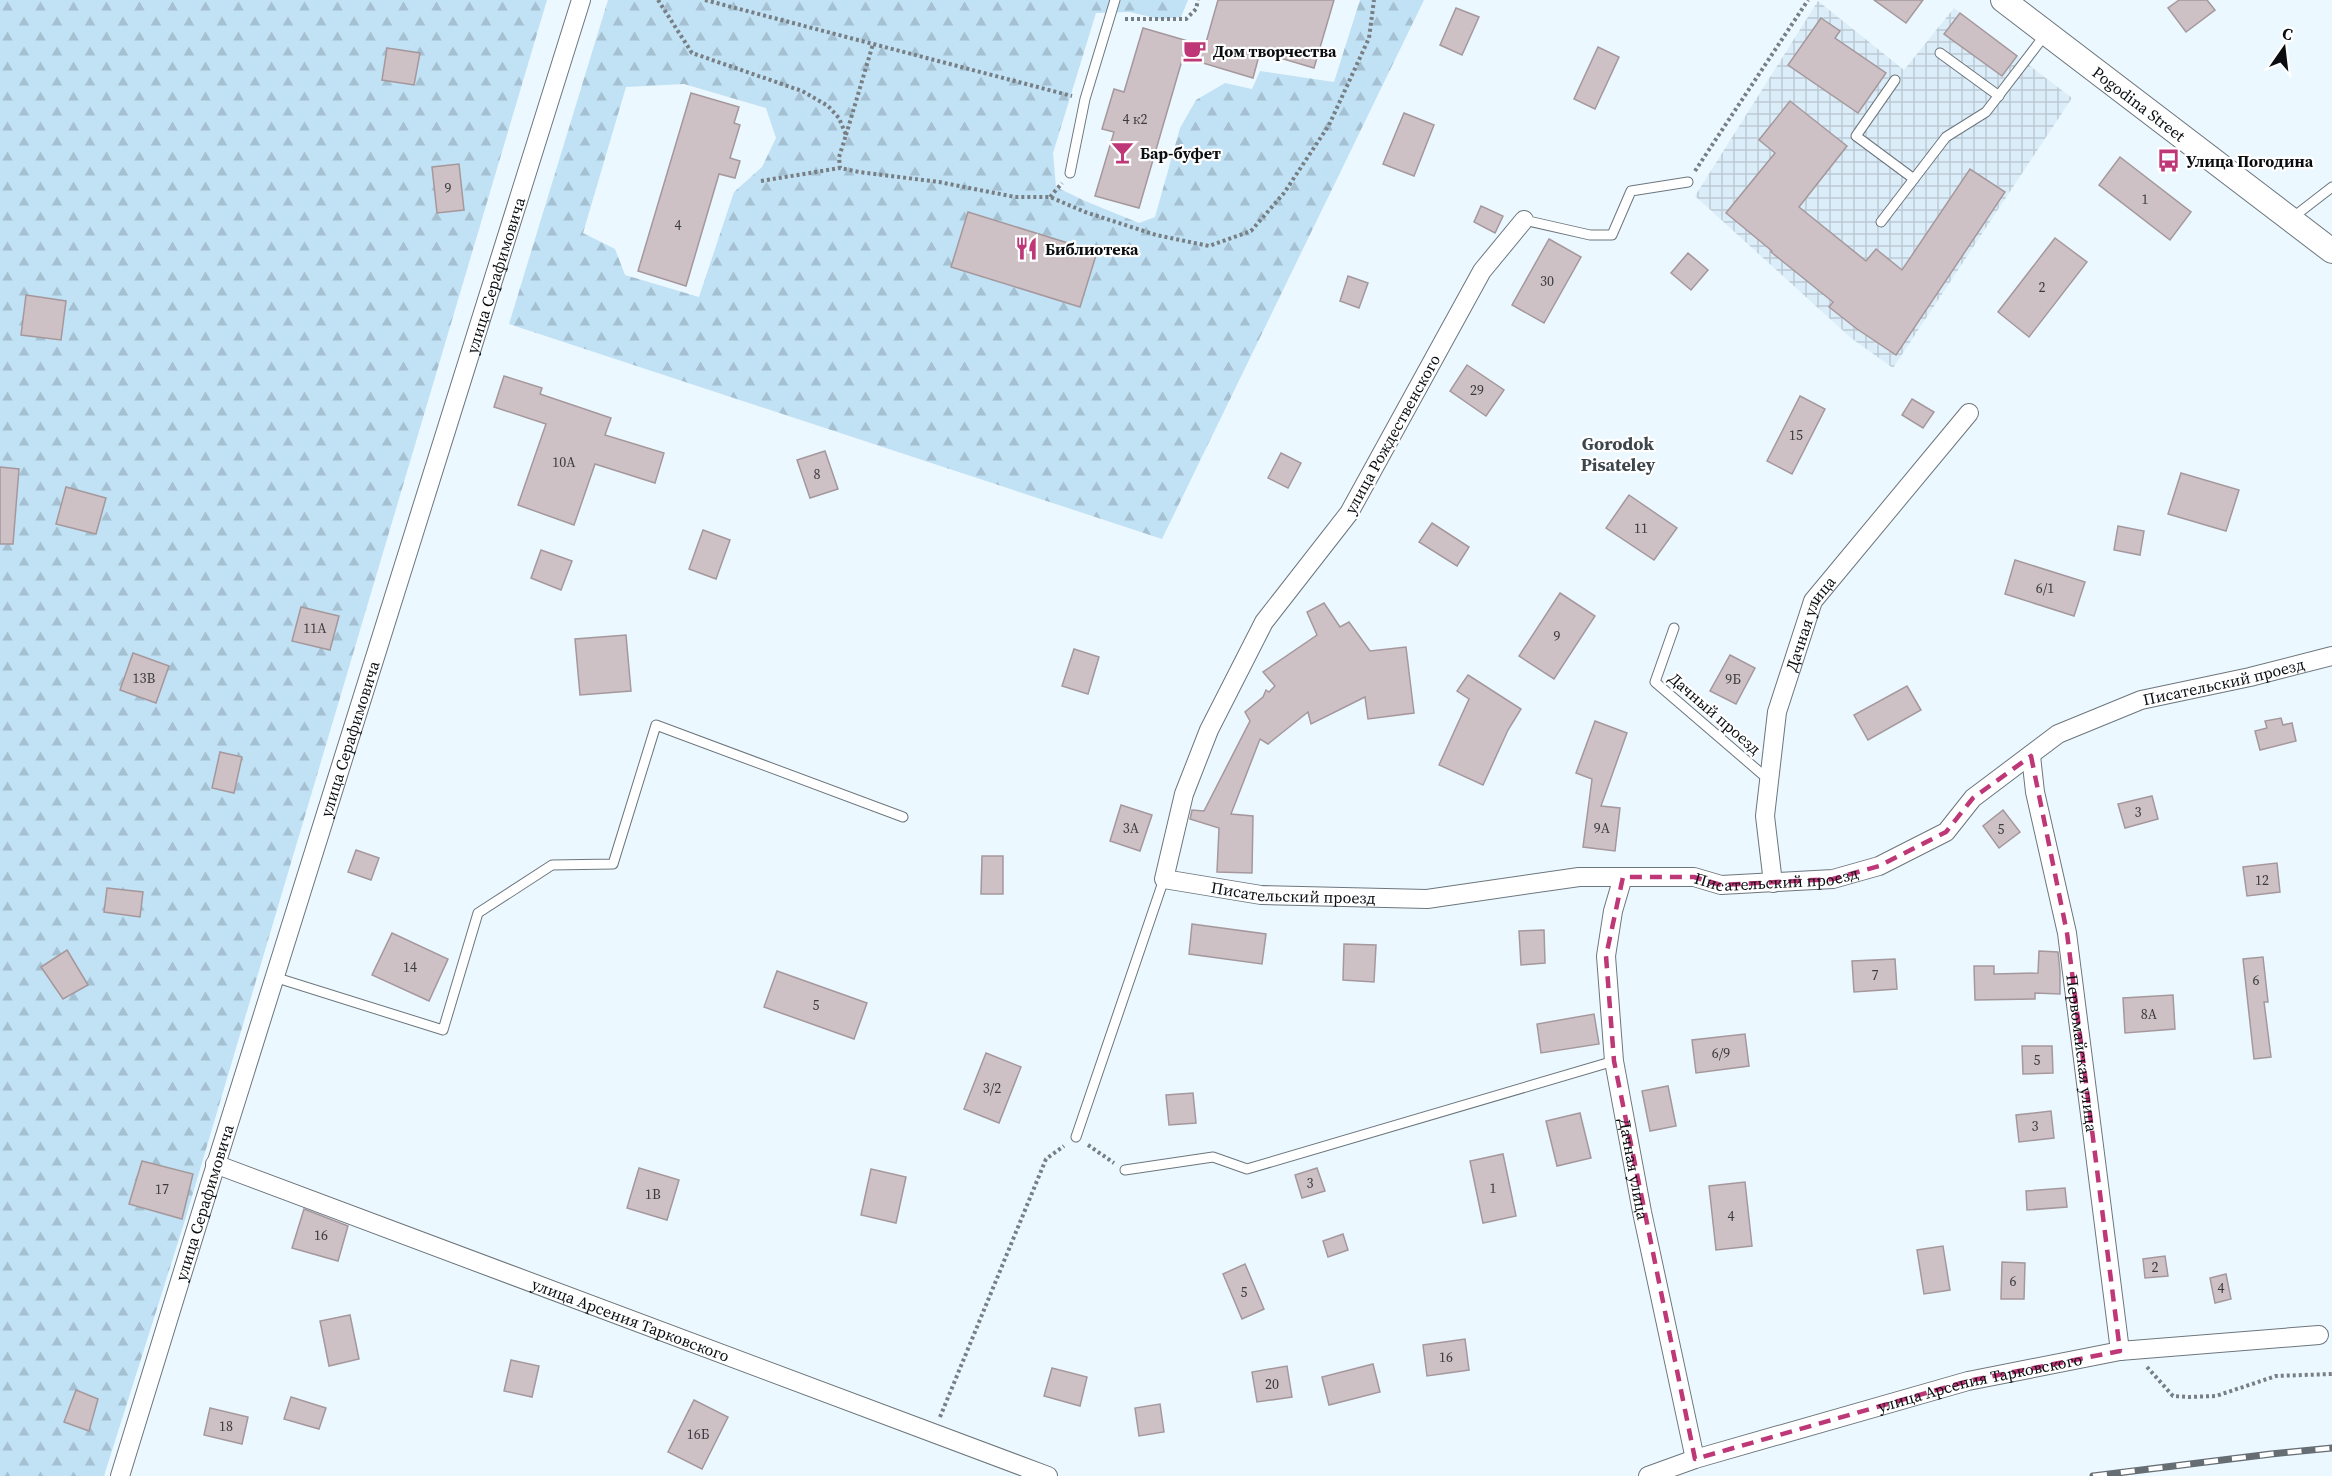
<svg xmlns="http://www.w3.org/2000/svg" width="2332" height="1476" viewBox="0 0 2332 1476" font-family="'Source Serif 4',serif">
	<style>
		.industrial { fill: url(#industrial-grid) }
		.forest { fill: url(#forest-firs); fill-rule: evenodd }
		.building { fill: #cec1c5; stroke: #a5989c; stroke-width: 1.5 }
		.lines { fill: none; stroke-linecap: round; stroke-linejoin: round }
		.service-casing { stroke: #6c767d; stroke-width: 11 }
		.minor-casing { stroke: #6c767d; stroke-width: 20 }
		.secondary-casing { stroke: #6c767d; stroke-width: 26 }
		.path { stroke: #777f84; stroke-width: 4; stroke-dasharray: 3 3; stroke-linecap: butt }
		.service { stroke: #fff; stroke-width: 9 }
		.minor { stroke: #fff; stroke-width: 18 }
		.secondary { stroke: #fff; stroke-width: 24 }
		.rail-casing { stroke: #676e73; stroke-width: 7 }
		.rail { stroke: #fff; stroke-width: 4.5; stroke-dasharray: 14; stroke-linecap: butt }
		.marked { fill: none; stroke: #be3776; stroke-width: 4.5; stroke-dasharray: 12 8; stroke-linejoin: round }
		.labels { text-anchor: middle; stroke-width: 4.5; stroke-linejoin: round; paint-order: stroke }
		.number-label { font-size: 14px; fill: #3b3b3e }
		.poi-label { font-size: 16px; font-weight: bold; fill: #0a0e11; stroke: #fff; text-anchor: start }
		.street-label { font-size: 16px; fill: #0a0e11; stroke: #fff }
		.neighbourhood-label { font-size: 18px; font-weight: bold; fill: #3d464c; stroke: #fff }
	</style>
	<defs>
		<pattern id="industrial-grid" width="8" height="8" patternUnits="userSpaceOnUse" patternTransform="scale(1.5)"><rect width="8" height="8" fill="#dbedf9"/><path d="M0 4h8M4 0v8" fill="none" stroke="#bbcad4"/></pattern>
		<pattern id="forest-firs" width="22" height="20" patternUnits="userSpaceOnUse" patternTransform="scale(1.5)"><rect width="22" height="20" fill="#c1e1f5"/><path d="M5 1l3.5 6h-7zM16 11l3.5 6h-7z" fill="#a4c0d1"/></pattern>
	</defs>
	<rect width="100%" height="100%" fill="#ecf8ff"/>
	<path class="industrial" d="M1818 1 1904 70 1954 8 2072 98 1893 368 1851 338 1695 196Z"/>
	<g class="forest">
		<path d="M0 0H547L185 1220 104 1476H0Z"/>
		<path d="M608 0H1188L1181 17 1160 19 1129 12 1096 13 1053 153 1056 187 1085 201 1139 223 1155 217 1180 128 1196 100 1225 83 1252 89 1260 71 1334 82 1360 0H1424L1162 539 509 324ZM684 84 766 108 776 138 762 167 734 192 699 297 625 275 615 249 583 233 626 87Z"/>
	</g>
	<g class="building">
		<path d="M1218 0H1334L1314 68 1260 52 1253 78 1183 57 1139 208 1095 196 1114 132 1102 129 1114 89 1124 92 1143 28 1205 46Z"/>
		<path d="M1874 0H1923L1906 23Z"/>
		<path d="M2179 0H2207L2215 10 2186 32 2168 8Z"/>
		<path d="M1456 8 1479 17 1462 55 1440 45Z"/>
		<path d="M1960 13 2017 56 2002 76 1944 34Z"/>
		<path d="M1821 18 1840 31 1835 38 1886 73 1858 113 1788 65Z"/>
		<path d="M1598 47 1619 57 1595 109 1574 99Z"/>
		<path d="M387 48 420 53 414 85 382 80Z"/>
		<path d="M691 93 739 107 734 123 740 125 730 158 740 161 735 178 719 174 686 286 638 271Z"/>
		<path d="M1790 101 1847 146 1799 207 1866 261 1876 249 1902 270 1970 169 2005 192 1896 355 1857 329 1829 307 1833 302 1771 252 1772 251 1726 213 1775 153 1759 140Z"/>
		<path d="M1404 113 1434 125 1414 176 1383 164Z"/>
		<path d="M2120 157 2191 212 2170 240 2099 185Z"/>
		<path d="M459 164 464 210 437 213 432 167Z"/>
		<path d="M1481 206 1503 216 1495 233 1474 222Z"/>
		<path d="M968 212 1097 252 1080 307 951 267Z"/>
		<path d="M2055 238 2087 262 2029 337 1998 312Z"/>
		<path d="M1549 239 1581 257 1544 323 1512 305Z"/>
		<path d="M1688 253 1708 270 1691 290 1671 273Z"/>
		<path d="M1348 276 1368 283 1359 308 1340 301Z"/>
		<path d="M26 295 66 301 61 340 21 335Z"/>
		<path d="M1467 365 1504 390 1486 416 1450 391Z"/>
		<path d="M504 376 542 388 540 394 611 418 605 435 664 453 655 483 595 464 574 525 518 505 546 424 494 407Z"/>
		<path d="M1800 396 1825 409 1792 474 1767 461Z"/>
		<path d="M1912 399 1934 412 1923 428 1902 415Z"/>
		<path d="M825 451 838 489 810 498 797 460Z"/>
		<path d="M1281 453 1301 463 1288 488 1268 478Z"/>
		<path d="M0 467 19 469 13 544H0Z"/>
		<path d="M2181 473 2239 490 2226 531 2168 514Z"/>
		<path d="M66 487 106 498 96 534 56 524Z"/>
		<path d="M1629 495 1677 528 1654 560 1606 528Z"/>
		<path d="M1432 523 1469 547 1457 566 1419 542Z"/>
		<path d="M2118 526 2144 531 2140 555 2114 550Z"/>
		<path d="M703 530 730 540 716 579 689 569Z"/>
		<path d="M541 550 572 561 561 590 531 578Z"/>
		<path d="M2015 560 2085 582 2074 616 2005 594Z"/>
		<path d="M1560 593 1595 616 1554 679 1519 656Z"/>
		<path d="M1324 603 1340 627 1349 622 1370 651 1406 647 1414 713 1368 719 1365 697 1311 724 1308 712 1268 744 1260 739 1231 814 1253 816 1252 873 1217 872 1219 828 1190 819 1192 810 1204 811 1250 721 1245 712 1263 697 1266 690 1269 692 1275 686 1263 672 1317 635 1307 612Z"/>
		<path d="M301 607 339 616 330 650 292 641Z"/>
		<path d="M626 635 631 691 580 695 575 639Z"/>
		<path d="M1074 649 1099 657 1088 694 1062 686Z"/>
		<path d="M133 653 169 666 156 703 120 690Z"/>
		<path d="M1730 655 1755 668 1736 704 1710 691Z"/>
		<path d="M1468 675 1521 709 1508 730 1483 785 1439 765 1469 699 1457 691Z"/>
		<path d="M1907 686 1921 710 1868 740 1854 715Z"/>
		<path d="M2281 718 2283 725 2292 723 2296 741 2260 750 2255 731 2267 728 2265 721Z"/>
		<path d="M1595 721 1627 733 1601 806 1620 808 1615 851 1583 847 1592 779 1576 773Z"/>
		<path d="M220 752 242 757 234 793 212 788Z"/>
		<path d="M2152 796 2158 819 2125 828 2118 804Z"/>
		<path d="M1121 805 1152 815 1140 851 1110 841Z"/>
		<path d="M2003 810 2020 832 1999 848 1983 826Z"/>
		<path d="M356 850 379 858 371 880 348 872Z"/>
		<path d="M982 856H1003V894H981Z"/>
		<path d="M2277 863 2280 892 2247 896 2243 867Z"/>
		<path d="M107 888 143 892 140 917 104 912Z"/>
		<path d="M1192 924 1266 934 1262 964 1189 954Z"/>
		<path d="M1544 930 1545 963 1521 965 1519 931Z"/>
		<path d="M392 933 448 959 429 1001 372 975Z"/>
		<path d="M1344 944 1376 945 1374 982 1343 980Z"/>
		<path d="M67 950 88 985 63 999 41 967Z"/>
		<path d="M2039 951 2058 952 2060 971V994L2035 993V999L1975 1000 1974 966H1994V974L2038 973Z"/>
		<path d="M2263 957 2268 1002H2264L2271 1057 2254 1059 2243 959Z"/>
		<path d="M1895 959 1897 989 1854 992 1852 961Z"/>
		<path d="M777 971 867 1003 854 1039 764 1007Z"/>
		<path d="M2173 995 2175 1029 2125 1033 2123 998Z"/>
		<path d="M1594 1014 1599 1044 1541 1053 1537 1024Z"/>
		<path d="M1745 1034 1749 1066 1696 1073 1692 1040Z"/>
		<path d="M2022 1046H2052L2053 1073 2023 1074Z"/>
		<path d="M986 1053 1021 1067 999 1123 964 1109Z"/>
		<path d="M1668 1086 1676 1126 1650 1131 1642 1091Z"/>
		<path d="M1193 1093 1196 1123 1169 1125 1166 1095Z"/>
		<path d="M2051 1111 2054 1138 2019 1142 2016 1115Z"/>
		<path d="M1580 1113 1591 1158 1557 1166 1546 1121Z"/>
		<path d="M1503 1154 1516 1216 1483 1223 1470 1161Z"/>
		<path d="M142 1161 193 1174 182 1219 129 1204Z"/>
		<path d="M639 1168 679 1180 667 1220 627 1208Z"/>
		<path d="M1317 1168 1325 1191 1302 1198 1295 1175Z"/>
		<path d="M871 1169 906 1177 896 1223 861 1215Z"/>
		<path d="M1745 1182 1752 1246 1716 1250 1709 1186Z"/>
		<path d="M2065 1188 2067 1207 2027 1210 2026 1191Z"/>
		<path d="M304 1209 348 1226 338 1261 292 1248Z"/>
		<path d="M1343 1234 1348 1250 1328 1257 1323 1241Z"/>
		<path d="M1943 1246 1950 1290 1924 1294 1917 1250Z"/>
		<path d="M2165 1256 2168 1276 2145 1278 2143 1259Z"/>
		<path d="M2002 1262 2025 1263 2024 1299H2001Z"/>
		<path d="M1245 1264 1264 1309 1242 1319 1223 1274Z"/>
		<path d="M2226 1274 2231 1299 2215 1303 2210 1278Z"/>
		<path d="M350 1315 359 1359 329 1366 320 1321Z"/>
		<path d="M1465 1339 1469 1370 1427 1376 1423 1345Z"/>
		<path d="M511 1360 539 1366 532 1397 504 1391Z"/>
		<path d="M1373 1364 1380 1392 1329 1405 1322 1377Z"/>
		<path d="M1287 1366 1292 1397 1257 1402 1252 1372Z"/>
		<path d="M1052 1368 1087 1377 1080 1406 1044 1396Z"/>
		<path d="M76 1390 98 1399 89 1431 64 1422Z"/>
		<path d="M291 1397 326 1408 319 1429 284 1419Z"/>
		<path d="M694 1400 728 1417 702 1469 668 1452Z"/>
		<path d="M1160 1404 1164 1432 1139 1436 1135 1408Z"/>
		<path d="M210 1408 248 1417 242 1444 204 1435Z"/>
	</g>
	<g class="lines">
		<defs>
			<g id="service">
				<path d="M1940 53 1999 96"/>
				<path d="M1895 80 1856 136 1914 179"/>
				<path d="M1070 173 1085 99 1115 0"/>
				<path d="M2292 218 2332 187"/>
				<path d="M1524 220 1590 235H1612L1631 191 1688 182"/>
				<path d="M1881 222 1946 137 1986 112 2045 35"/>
				<path d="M1674 628 1655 682 1769 780"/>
				<path d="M274 977 443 1030 478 913 552 865 613 864 656 725 903 817"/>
				<path d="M1076 1137 1164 879"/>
				<path d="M1125 1170 1213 1157 1247 1169 1614 1061"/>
			</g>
			<g id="minor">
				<path id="s1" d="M1524 220 1482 271 1349 513 1264 622 1209 730 1184 794 1164 879 1261 895 1427 899 1579 877H1694L1721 885 1833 879 1879 866 1946 832 1973 798 2058 734 2141 700 2250 677 2332 656"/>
				<path id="s2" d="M2031 756 2035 792 2067 933 2120 1351"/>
				<path id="s3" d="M1623 877 1613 911 1606 956 1614 1061 1642 1212 1695 1459"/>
				<path id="s4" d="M1773 883 1765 816 1777 712 1813 601 1969 413"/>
				<path id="s5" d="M215 1164 1048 1476"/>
				<path id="s6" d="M120 1476C270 983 429 493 581 0"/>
				<path id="s7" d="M1648 1476 1695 1459 1968 1381 2120 1351 2319 1335"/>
			</g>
			<g id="secondary">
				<path id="s8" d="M2003 0 2332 251"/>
			</g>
		</defs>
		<use href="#service" class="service-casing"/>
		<use href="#minor" class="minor-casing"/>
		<use href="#secondary" class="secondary-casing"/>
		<g class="path">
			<path d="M658 0 692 53 802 91 828 106 839 118 846 135 839 157 840 168 859 172 939 182 1015 197H1050L1085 212 1156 235 1209 246 1251 231 1284 193 1329 125 1369 38 1374 0"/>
			<path d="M705 0 1072 96"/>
			<path d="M1125 19H1186L1196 9 1198 0"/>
			<path d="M846 135 873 44"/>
			<path d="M1695 171 1808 0"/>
			<path d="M761 181 840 168"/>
			<path d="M1050 197 1062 183"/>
			<path d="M1088 1145 1114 1163"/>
			<path d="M2147 1367 2173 1396 2189 1397 2216 1396 2276 1376 2332 1374"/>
			<path d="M940 1417 1046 1159 1064 1146"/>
		</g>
		<use href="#service" class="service"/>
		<use href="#minor" class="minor"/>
		<use href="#secondary" class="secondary"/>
		<defs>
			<path id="rail" d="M2093 1476 2271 1454 2332 1448"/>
		</defs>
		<use href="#rail" class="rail-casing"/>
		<use href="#rail" class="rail"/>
	</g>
	<path class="marked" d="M2031 756 2067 933 2120 1351 1968 1381 1695 1459 1614 1061 1606 956 1623 877H1694L1721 885 1833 879 1879 866 1946 832 1973 798Z"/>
	<defs>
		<symbol id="cafe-bare" viewBox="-9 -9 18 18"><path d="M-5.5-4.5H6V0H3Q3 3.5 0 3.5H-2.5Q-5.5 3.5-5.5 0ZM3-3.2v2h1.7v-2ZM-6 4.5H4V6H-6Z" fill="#be3776" stroke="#fff" stroke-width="2.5" paint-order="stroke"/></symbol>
		<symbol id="bar-bare" viewBox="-9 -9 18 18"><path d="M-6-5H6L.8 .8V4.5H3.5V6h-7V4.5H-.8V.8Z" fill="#be3776" stroke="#fff" stroke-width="2.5" paint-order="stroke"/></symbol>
		<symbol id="bus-bare" viewBox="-9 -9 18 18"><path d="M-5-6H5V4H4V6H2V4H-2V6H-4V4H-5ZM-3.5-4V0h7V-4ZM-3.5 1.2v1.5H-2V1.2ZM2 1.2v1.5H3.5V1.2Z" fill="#be3776" stroke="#fff" stroke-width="2.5" paint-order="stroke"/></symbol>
		<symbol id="restaurant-bare" viewBox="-9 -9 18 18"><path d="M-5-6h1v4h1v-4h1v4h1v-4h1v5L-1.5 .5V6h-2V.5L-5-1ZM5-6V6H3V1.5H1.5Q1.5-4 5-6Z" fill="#be3776" stroke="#fff" stroke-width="2.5" paint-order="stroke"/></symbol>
	</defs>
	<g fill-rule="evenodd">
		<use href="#cafe-bare" x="1178" y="34" width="33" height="33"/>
		<use href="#bar-bare" x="1106" y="136" width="33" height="33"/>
		<use href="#bus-bare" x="2152" y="144" width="33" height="33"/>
		<use href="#restaurant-bare" x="1010" y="232" width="33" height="33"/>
	</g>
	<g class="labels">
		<g class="number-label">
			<text x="1135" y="124">4 к2</text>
			<text x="448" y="193">9</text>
			<text x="2145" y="204">1</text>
			<text x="678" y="230">4</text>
			<text x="1547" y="286">30</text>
			<text x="2042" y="292">2</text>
			<text x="1477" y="395">29</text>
			<text x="1796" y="440">15</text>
			<text x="564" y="467">10А</text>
			<text x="817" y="479">8</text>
			<text x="1641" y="533">11</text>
			<text x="2045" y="593">6/1</text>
			<text x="315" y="633">11А</text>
			<text x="1557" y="641">9</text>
			<text x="144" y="683">13В</text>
			<text x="1733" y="684">9Б</text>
			<text x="2138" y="817">3</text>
			<text x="1131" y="833">3А</text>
			<text x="1602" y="833">9А</text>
			<text x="2001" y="834">5</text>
			<text x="2262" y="885">12</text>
			<text x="410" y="972">14</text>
			<text x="1875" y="980">7</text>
			<text x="2256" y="985">6</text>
			<text x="816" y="1010">5</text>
			<text x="2149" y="1019">8А</text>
			<text x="1721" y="1058">6/9</text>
			<text x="2037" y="1065">5</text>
			<text x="992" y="1093">3/2</text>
			<text x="2035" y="1131">3</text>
			<text x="1310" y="1188">3</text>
			<text x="1493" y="1193">1</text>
			<text x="162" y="1194">17</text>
			<text x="653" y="1199">1В</text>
			<text x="1731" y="1221">4</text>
			<text x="321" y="1240">16</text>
			<text x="2155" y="1272">2</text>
			<text x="2013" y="1286">6</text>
			<text x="2221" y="1293">4</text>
			<text x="1244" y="1297">5</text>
			<text x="1446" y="1362">16</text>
			<text x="1272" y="1389">20</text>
			<text x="226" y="1431">18</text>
			<text x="698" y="1439">16Б</text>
		</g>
		<g class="poi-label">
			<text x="1213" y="57">Дом творчества</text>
			<text x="1140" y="159">Бар-буфет</text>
			<text x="2186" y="167">Улица Погодина</text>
			<text x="1045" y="255">Библиотека</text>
		</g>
		<g class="street-label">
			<text dy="6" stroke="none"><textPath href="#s8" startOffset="171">Pogodina Street</textPath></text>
			<text dy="6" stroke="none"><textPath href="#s6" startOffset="1258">улица Серафимовича</textPath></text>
			<text transform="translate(1392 434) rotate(-61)" y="6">улица Рождественского</text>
			<text dy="6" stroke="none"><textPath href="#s4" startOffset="267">Дачная улица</textPath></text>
			<text dy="6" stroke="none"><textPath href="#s1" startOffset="1878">Писательский проезд</textPath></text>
			<text transform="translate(1715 713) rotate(41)" y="6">Дачный проезд</text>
			<text dy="6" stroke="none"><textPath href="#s6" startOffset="772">улица Серафимовича</textPath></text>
			<text dy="6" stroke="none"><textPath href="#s1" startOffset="1374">Писательский проезд</textPath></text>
			<text dy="6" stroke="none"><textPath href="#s1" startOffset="888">Писательский проезд</textPath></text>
			<text dy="6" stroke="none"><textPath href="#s2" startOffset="302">Первомайская улица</textPath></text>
			<text dy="6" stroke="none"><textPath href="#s3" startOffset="296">Дачная улица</textPath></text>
			<text dy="6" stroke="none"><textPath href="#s6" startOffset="286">улица Серафимовича</textPath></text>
			<text dy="6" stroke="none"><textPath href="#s5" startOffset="444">улица Арсения Тарковского</textPath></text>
			<text dy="6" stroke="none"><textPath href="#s7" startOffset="345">улица Арсения Тарковского</textPath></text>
		</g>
		<g class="neighbourhood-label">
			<text x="1618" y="450">Gorodok<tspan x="1618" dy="21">Pisateley</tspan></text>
		</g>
	</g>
	<g transform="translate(2284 48) rotate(14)" stroke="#ffffff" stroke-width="4.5" paint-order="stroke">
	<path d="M0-4.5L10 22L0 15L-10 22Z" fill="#0a0e11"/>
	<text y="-9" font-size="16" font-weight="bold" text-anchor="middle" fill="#0a0e11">С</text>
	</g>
</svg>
